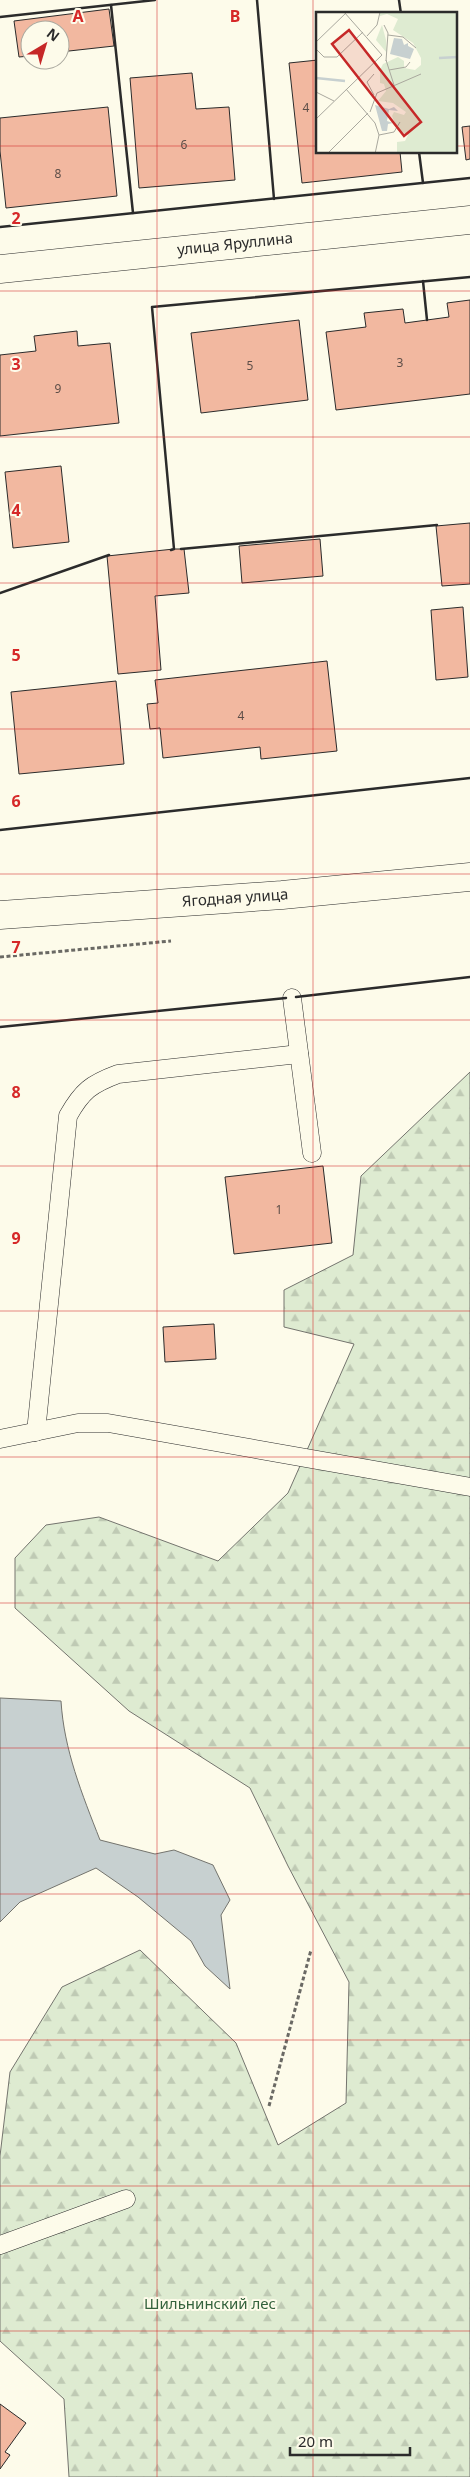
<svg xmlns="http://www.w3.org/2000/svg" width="470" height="2477" viewBox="0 0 470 2477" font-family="'Noto Sans',sans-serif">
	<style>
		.forest { fill: url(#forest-firs); stroke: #74746e }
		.water { fill: #c7d0d0; stroke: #74746e }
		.building { fill: #f2b8a0; stroke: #2b2b2b }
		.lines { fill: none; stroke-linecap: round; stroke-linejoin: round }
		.service-casing { stroke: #2b2b2b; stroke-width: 19 }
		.minor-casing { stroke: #2b2b2b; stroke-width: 29 }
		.tertiary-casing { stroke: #2b2b2b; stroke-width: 29 }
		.path { stroke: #6a6964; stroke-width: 3; stroke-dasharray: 4 2.5; stroke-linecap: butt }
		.service { stroke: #fdfbea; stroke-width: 18 }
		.minor { stroke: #fdfbea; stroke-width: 28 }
		.tertiary { stroke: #fdfbea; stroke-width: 28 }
		.wall { stroke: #2b2b2b; stroke-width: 2.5 }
		.grid { fill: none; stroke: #d62828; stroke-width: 1; stroke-opacity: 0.55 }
		.labels { text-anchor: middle; stroke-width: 4; stroke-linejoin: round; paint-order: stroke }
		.number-label { font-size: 12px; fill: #5d4e48 }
		.street-label { font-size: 15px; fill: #2b2b2b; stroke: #fdfbea }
		.park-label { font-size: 15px; fill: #34623c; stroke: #fdfbea }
		.inset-river { fill: none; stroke: #c7d0d0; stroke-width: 2.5 }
		.inset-road { fill: none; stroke: #a9a89e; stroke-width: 1 }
		.view { fill: #c62828; fill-opacity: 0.15; stroke: #c62828; stroke-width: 2.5 }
		.inset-edge { fill: none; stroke: #2b2b2b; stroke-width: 2.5 }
		.grid-label { font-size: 16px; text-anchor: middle; font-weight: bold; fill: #d62828; stroke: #fdfbea; stroke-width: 4; stroke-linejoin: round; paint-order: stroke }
	</style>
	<defs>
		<pattern id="forest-firs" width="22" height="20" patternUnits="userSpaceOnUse" patternTransform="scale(1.25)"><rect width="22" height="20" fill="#deebd1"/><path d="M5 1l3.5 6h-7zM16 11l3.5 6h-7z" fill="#bfcab4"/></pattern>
	</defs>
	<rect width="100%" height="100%" fill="#fdfbea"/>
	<path class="forest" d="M470 1072V2477H69L64 2399 0 2341V2156L10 2072 62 1987 140 1950 236 2043 278 2145 346 2103 349 1982 288 1866 250 1788 129 1711 15 1608V1558L46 1525 99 1517 218 1561 288 1493 354 1344 284 1327V1290L353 1255 361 1176Z"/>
	<path class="water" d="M0 1698 61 1701C64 1750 82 1794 100 1840L155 1854 174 1850 213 1865 230 1900 221 1915 230 1989 205 1966 191 1941 138 1897 96 1868 20 1902 0 1922Z"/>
	<g class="building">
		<path d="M109 9 114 46 60 52V30H30V56L19 57 14 21Z"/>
		<path d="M318 60V152H400L402 172 302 183 289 63Z"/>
		<path d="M192 73 196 109 229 107 235 180 139 188 130 78Z"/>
		<path d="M108 107 117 196 6 208 0 151V118Z"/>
		<path d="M470 126V159L466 160 462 127Z"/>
		<path d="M470 300V394L336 410 326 332 366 327 364 313 403 309 405 323 449 317 447 303Z"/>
		<path d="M299 320 308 400 201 413 191 333Z"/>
		<path d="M77 331 78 346 110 343 119 423 0 436V355L36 351 34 336Z"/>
		<path d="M61 466 69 542 13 548 5 472Z"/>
		<path d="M470 523V584L442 586 436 526Z"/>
		<path d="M320 539 323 576 242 583 239 546Z"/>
		<path d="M174 549H184L189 593 155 596 161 670 118 674 107 556Z"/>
		<path d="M463 607 468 677 436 680 431 610Z"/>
		<path d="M327 661 337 751 261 759 260 747 163 758 160 728 150 729 147 704 158 703 155 680Z"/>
		<path d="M116 681 124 764 19 774 11 692Z"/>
		<path d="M323 1166 332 1243 234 1254 225 1177Z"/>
		<path d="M214 1324 216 1359 165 1362 163 1327Z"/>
		<path d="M0 2404 26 2423 5 2452 10 2455 0 2469Z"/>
	</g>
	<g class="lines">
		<defs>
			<g id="service">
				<path d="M292 998 312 1153"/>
				<path d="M36 1432 68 1116C82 1091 91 1084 118 1074L299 1054"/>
				<path d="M0 1439 78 1423H108L470 1487"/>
				<path d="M0 2245 126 2199"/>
			</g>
			<path id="minor" d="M0 269 470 220"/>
			<path id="tertiary" d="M0 915 282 895 470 877"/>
		</defs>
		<use href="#service" class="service-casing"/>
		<use href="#minor" class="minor-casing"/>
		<use href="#tertiary" class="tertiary-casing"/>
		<g class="path">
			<path d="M0 957 171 941"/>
			<path d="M269 2106 311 1950"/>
		</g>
		<use href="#service" class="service"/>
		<use href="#minor" class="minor"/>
		<use href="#tertiary" class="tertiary"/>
		<g class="wall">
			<path d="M257 0 274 199"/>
			<path d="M399 0 401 14"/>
			<path d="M111 5 133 213"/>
			<path d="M0 17 155 0"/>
			<path d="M419 152 423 183"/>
			<path d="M0 227 470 178"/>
			<path d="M423 281 427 320"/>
			<path d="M181 549 437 525"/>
			<path d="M171 550 174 549 152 307 470 277"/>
			<path d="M0 593 109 555"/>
			<path d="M0 830 470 778"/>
			<path d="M296 997 470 977"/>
			<path d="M0 1027 286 998"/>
		</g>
	</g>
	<path class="grid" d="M157 0V2477M313 0V2477M0 146H318M456 146H470M0 291H470M0 437H470M0 583H470M0 729H470M0 874H470M0 1020H470M0 1166H470M0 1311H470M0 1457H470M0 1603H470M0 1748H470M0 1894H470M0 2040H470M0 2186H470M0 2331H470"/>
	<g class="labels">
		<g class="number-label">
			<text x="306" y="112">4</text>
			<text x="184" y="149">6</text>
			<text x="58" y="178">8</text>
			<text x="400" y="367">3</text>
			<text x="250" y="370">5</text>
			<text x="58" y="393">9</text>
			<text x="241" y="720">4</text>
			<text x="279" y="1214">1</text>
		</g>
		<g class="street-label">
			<text transform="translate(235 244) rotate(-6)" y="5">улица Яруллина</text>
			<text transform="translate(235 898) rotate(-4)" y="5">Ягодная улица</text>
		</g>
		<g class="park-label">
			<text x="210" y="2309">Шильнинский лес</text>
		</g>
	</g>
	<g transform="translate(316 12)">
		<rect width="141" height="141" fill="#fdfbea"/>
		<path d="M64 0H141V141H81V130L89 129 92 123 82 118 76 104 78 100 88 103 90 100 77 91 62 89 70 79 68 72 64 71V58L67 52 82 45 88 49V56L99 58 105 53V46L97 31 77 18 82 7 71 2 64 4ZM66 13 70 28 71 41 60 28Z" fill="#deebd1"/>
		<path d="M78 26 86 27 88 33 92 31V34L98 37 94 47 74 42ZM59 93 73 97 78 95 82 99 73 98 71 109 77 111 72 112 71 119H66Z" fill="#c7d0d0"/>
		<path class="inset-river" d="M123 46 142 45M0 66 29 69"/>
		<path class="inset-road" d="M68 13 72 21 70 49M72 23 87 25 100 36M51 24 61 13 64 0M0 30 31 0M0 37 8 45H21L47 20M70 48 78 73M73 58 90 55 94 50M58 62 51 70 58 83M30 77 59 111 63 123 59 142M0 80 18 89M54 100 61 81 105 62M0 107 66 43 28 0M63 123 78 120 84 110M11 142 52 101"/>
		<path class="view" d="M33 18 105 110 88 124 16 32Z"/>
		<rect width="141" height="141" class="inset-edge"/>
	</g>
	<g class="grid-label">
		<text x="78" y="22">A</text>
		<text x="235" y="22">B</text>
		<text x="16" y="224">2</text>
		<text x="16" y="370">3</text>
		<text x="16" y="516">4</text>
		<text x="16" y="661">5</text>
		<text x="16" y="807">6</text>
		<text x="16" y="953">7</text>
		<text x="16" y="1098">8</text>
		<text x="16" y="1244">9</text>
	</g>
	<g transform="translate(45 45) rotate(38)"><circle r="24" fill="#fdfbea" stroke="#a9a89e"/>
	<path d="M0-4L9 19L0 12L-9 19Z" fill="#c62828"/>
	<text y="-8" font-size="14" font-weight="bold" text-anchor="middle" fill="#2b2b2b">N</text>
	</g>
	<path d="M290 2447v8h120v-8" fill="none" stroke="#2b2b2b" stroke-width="2.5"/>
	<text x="298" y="2447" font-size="15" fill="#2b2b2b" stroke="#fdfbea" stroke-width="4" paint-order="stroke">20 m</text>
</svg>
